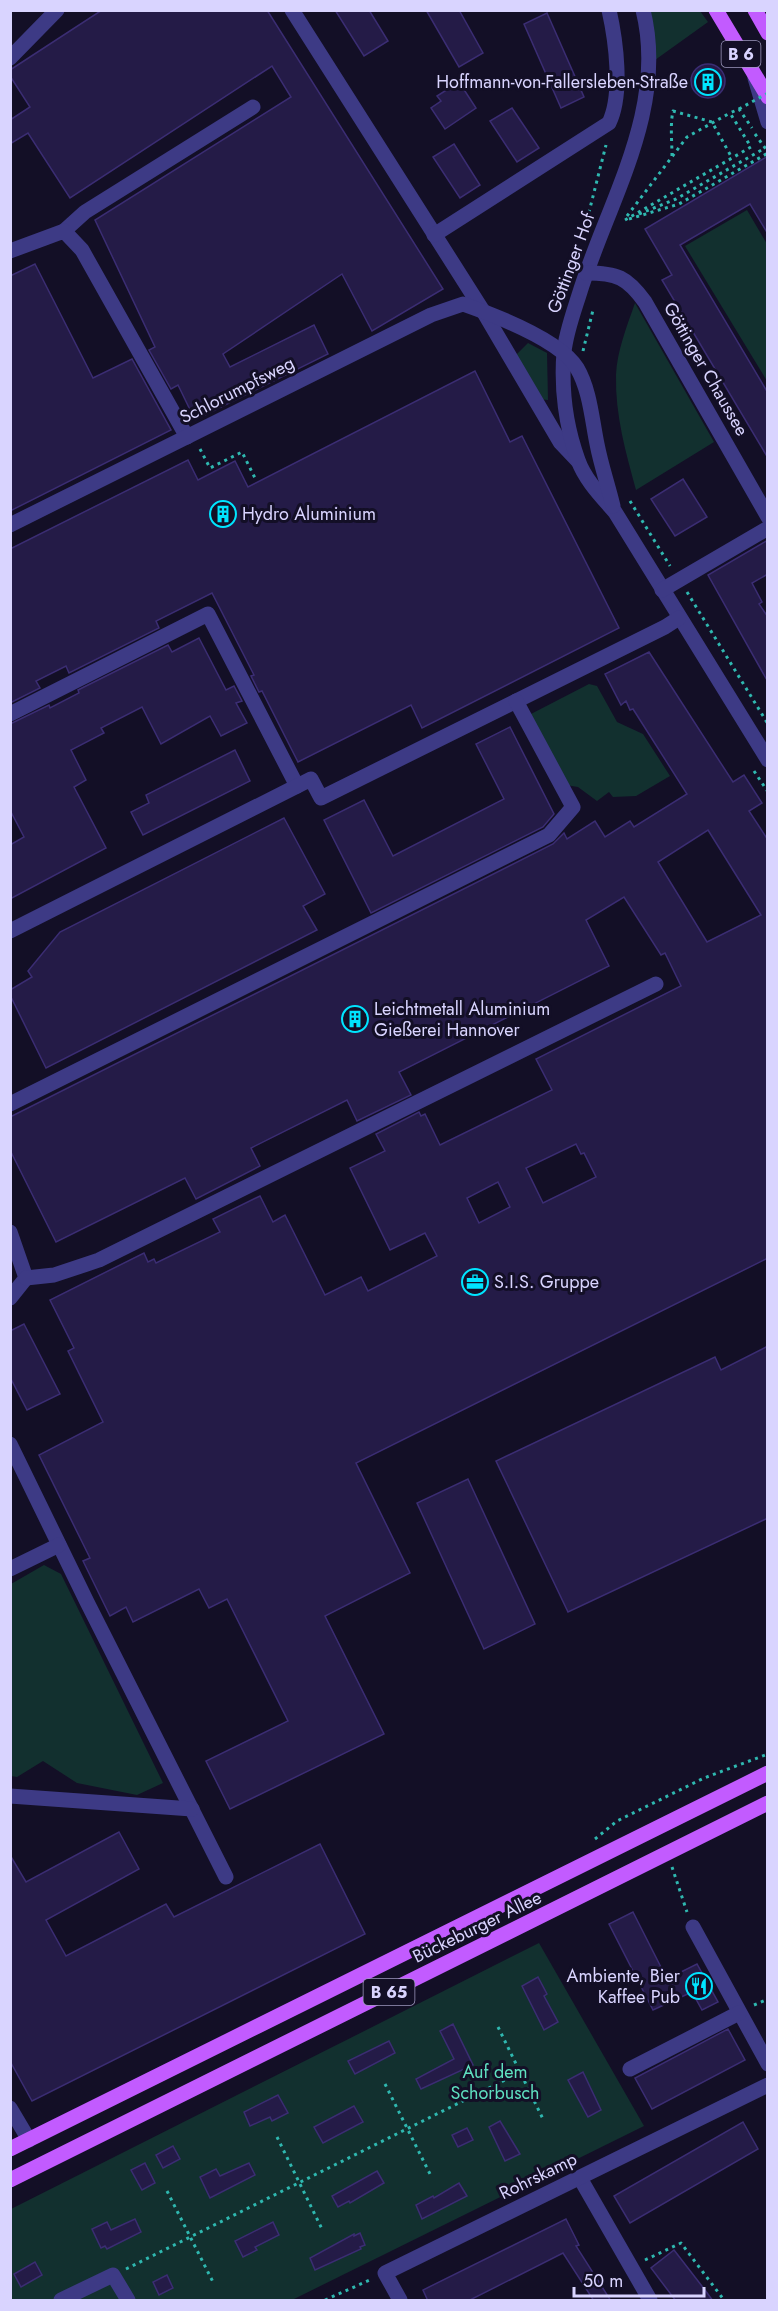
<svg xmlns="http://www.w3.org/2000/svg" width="778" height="2311" viewBox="0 0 778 2311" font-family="Jost,sans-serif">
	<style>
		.green { fill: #12302f }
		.building { fill: #241b47; stroke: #3b2d73; stroke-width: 1.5; fill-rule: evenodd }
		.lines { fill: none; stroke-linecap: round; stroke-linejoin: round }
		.path { stroke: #2fb8b0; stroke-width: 3; stroke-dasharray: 3 4.5; stroke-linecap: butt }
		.minor { stroke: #3d3a85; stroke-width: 15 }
		.major { stroke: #c25bff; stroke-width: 15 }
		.path-bridge { stroke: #2fb8b0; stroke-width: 3; stroke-dasharray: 3 4.5; stroke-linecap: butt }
		.labels { text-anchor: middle; stroke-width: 6; stroke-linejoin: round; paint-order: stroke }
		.shield { fill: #130f26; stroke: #9e99be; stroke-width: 1.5 }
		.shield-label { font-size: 16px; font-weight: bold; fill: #d9d4ff }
		.poi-label { font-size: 18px; fill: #d9d4ff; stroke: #130f26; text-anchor: start }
		.street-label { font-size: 18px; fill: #d9d4ff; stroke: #130f26 }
		.park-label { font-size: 18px; fill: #5fe0c0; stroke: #130f26 }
	</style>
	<rect width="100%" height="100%" fill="#130f26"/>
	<g class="green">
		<path d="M650 11H700L708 22 655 60 653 24Z"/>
		<path d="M747 210 767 244V381L685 246Z"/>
		<path d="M635 303 714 442 636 490C626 453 615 415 616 375 617 351 627 326 635 303Z"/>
		<path d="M528 343 547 353 548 400 540 399 515 356Z"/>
		<path d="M589 684 597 686 617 722 643 734 670 776 636 796 613 797 609 792 597 801 578 787 566 785 529 715Z"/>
		<path d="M44 1565 61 1574 163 1783 137 1795 77 1783 43 1761 17 1777 11 1776V1584Z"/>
		<path d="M539 1943 644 2126 292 2300H11V2209Z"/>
	</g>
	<g class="building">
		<path d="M102 10H267L443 289 372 331 342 274 223 354 230 367 314 325 328 354 195 420 178 385 171 389 149 350 155 347 95 220 291 97 272 66 70 198 28 133 10 144V120L30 107 10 76V70Z"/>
		<path d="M335 10H369L388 41 364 56Z"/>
		<path d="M426 10H459L483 53 459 67Z"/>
		<path d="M547 13 584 97 561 108 524 24Z"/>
		<circle cx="708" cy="81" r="17"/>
		<path d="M459 82 476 108 445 129 431 108 441 101 437 96Z"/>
		<path d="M512 108 539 148 517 162 490 121Z"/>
		<path d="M454 144 480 185 460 198 433 157Z"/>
		<path d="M768 156V234L750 204 680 245 768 393V458L662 280 672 275 645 229Z"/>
		<path d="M35 264 93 378 132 359 171 430 10 511V276Z"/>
		<path d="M475 371 510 442 522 436 619 628 422 728 411 705 298 762 262 691 259 692 251 676 254 675 212 593 156 621 159 628 69 673 66 666 36 681 40 688 10 703V549L188 460 198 480 235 461 248 487Z"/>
		<path d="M683 479 707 517 675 536 651 499Z"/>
		<path d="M768 540V574L752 583 762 602 759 604 768 617V682L708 575Z"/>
		<path d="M199 638 226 690 234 686 242 701 236 703 247 723 221 736 210 716 161 744 142 707 101 728 104 733 71 750 86 780 74 787 106 848 10 899V845L24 837 10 810V724L49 705 50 708 79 693 78 690 168 645 172 652Z"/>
		<path d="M649 652 733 782 744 775 762 803 749 811 768 840V1258L356 1463 410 1573 325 1616 384 1734 230 1809 206 1761 288 1721 227 1599 209 1608 199 1589 133 1622 126 1607 110 1616 83 1561 90 1558 39 1455 103 1422 68 1351 74 1348 50 1300 144 1253 148 1262 154 1259 156 1263 220 1232 213 1219 260 1196 273 1222 285 1215 325 1295 361 1277 368 1291 437 1256 425 1233 390 1250 350 1168 385 1151 376 1134 419 1112 421 1116 425 1114 440 1145 552 1090 536 1059 681 986 665 953 661 955 624 897 586 920 609 966 399 1072 411 1095 357 1121 347 1100 251 1148 260 1166 196 1199 185 1178 56 1242 10 1150V1117L553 844 564 833 567 839 595 821 605 837 630 821 634 827 687 794 633 709 630 710 626 701 621 705 605 674ZM708 830 761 915 707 942 658 862ZM576 1144 581 1154 584 1153 596 1177 543 1203 526 1168ZM498 1182 510 1207 479 1223 467 1198Z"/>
		<path d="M510 727 554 814 543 827 371 913 324 820 364 800 393 856 504 799 476 744Z"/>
		<path d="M235 750 250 781 143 835 131 812 149 803 146 795Z"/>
		<path d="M284 818 325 894 303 906 317 930 46 1068 10 995V990L32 977 28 971 60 932Z"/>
		<path d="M24 1324 60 1394 27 1410 10 1377V1331Z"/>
		<path d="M768 1346V1518L568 1612 496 1461 715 1357 721 1370Z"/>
		<path d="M468 1479 535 1624 484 1649 417 1503Z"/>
		<path d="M119 1832 139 1869 46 1920 66 1956 166 1904 174 1917 320 1844 365 1934 32 2101 10 2061V1855L26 1882Z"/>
		<path d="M633 1912 667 1979 697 1964 718 2002 702 2010 692 1992 653 2010 609 1924Z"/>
		<path d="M538 1977 547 1994 544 1996 558 2022 544 2030 522 1986Z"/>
		<path d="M453 2024 473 2065 421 2089 416 2079 454 2059 440 2031Z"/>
		<path d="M728 2029 745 2060 652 2109 635 2078Z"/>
		<path d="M389 2041 395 2053 355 2074 348 2061Z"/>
		<path d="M583 2072 601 2110 588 2117 568 2080Z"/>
		<path d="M278 2095 288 2113 272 2121 270 2117 250 2126 244 2112Z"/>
		<path d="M354 2106 363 2122 323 2143 314 2127Z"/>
		<path d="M500 2121 520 2154 505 2161 489 2127Z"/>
		<path d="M743 2122 758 2149 630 2223 614 2196Z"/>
		<path d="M467 2128 473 2140 458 2147 452 2135Z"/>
		<path d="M173 2146 180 2159 163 2168 156 2155Z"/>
		<path d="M145 2163 155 2183 142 2190 131 2170Z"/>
		<path d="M249 2163 255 2175 210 2198 200 2177 216 2169 220 2176Z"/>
		<path d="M377 2171 384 2183 350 2203 349 2201 338 2207 332 2196Z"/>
		<path d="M459 2183 467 2196 422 2219 416 2205 433 2196 434 2198Z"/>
		<path d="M135 2219 141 2232 107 2249 105 2246 101 2248 92 2229 107 2222 111 2230Z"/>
		<path d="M566 2219 579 2245 576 2246 611 2301H594L563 2253 468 2301H428L423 2290Z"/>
		<path d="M273 2222 279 2235 255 2247 257 2250 243 2257 235 2241Z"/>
		<path d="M360 2233 365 2245 360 2247 361 2249 315 2270 310 2258 354 2234V2236Z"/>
		<path d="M674 2250 705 2290 713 2301H676L651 2268Z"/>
		<path d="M35 2262 42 2275 21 2287 14 2274Z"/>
		<path d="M167 2275 173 2288 159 2295 153 2282Z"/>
	</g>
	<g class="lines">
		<g class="path">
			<path d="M755 134 768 152"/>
			<path d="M672 156C672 141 670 125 673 111L712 122 732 158"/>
			<path d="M639 214 676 199 765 148"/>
			<path d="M627 216 687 137 730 113"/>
			<path d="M629 219 679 204 768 153"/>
			<path d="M587 220 606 145"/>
			<path d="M625 220 751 147 730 113 739 109 752 128"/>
			<path d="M583 351 593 310"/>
			<path d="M200 449 210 468 242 452 256 480"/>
			<path d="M630 501 670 566"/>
			<path d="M687 592 768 724"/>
			<path d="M754 771 768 792"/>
			<path d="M595 1839 617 1821 704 1778 768 1754"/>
			<path d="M672 1867 687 1912"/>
			<path d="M754 2005 768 1999"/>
			<path d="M498 2027 543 2119"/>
			<path d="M385 2084 431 2176"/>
			<path d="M277 2137 322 2229"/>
			<path d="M167 2191 213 2282"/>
			<path d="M645 2260 681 2243 724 2300"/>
			<path d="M126 2269 521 2072"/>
			<path d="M325 2300 372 2279"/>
		</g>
		<g class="minor">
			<path d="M292 10 483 311 560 442 578 461"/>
			<path d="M643 10C668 110 607 203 579 295 573 314 566 333 564 352 561 388 566 427 578 460 585 480 602 497 615 512L768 760"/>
			<path d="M10 58 57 10"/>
			<path d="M755 78 768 122"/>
			<path d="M64 231 85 212 253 107"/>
			<path d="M434 235 609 123C623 94 616 41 609 10"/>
			<path d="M10 251 64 231 82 250 187 437"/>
			<path d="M586 273C617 273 627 277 645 302L768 517"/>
			<path d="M10 525 431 315 463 304C494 315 560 340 577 368 590 390 592 420 597 444 601 465 608 485 613 506"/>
			<path d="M662 590 768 528"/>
			<path d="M10 714 208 614 297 786"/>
			<path d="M10 931 311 779 321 798 665 627 679 618"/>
			<path d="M10 1104 549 835 573 807 516 701"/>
			<path d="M10 1232 26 1278 10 1298"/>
			<path d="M26 1278 54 1275 99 1260 656 984"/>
			<path d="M10 1444 87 1602 226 1877"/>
			<path d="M10 1569 59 1545"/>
			<path d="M10 1796 192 1809"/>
			<path d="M693 1927 768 2064"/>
			<path d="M630 2069 739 2013"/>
			<path d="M10 2108 29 2140"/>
			<path d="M580 2178 650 2300"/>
			<path d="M61 2300 113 2275 128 2300"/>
			<path d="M400 2300 385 2273 768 2085"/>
		</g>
		<g class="major">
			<path d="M716 10 768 97"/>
			<path d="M755 10 768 33"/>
			<path d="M10 2149 768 1773"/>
			<path d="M10 2180 768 1803"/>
		</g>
		<path class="path-bridge" d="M739 109 768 93"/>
	</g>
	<defs>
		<symbol id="building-ring" viewBox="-11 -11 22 22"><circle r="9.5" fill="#130f26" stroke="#00e5ff" stroke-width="1.5"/><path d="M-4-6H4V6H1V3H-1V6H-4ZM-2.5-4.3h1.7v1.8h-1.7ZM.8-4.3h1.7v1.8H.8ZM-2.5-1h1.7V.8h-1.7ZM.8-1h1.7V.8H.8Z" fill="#00e5ff"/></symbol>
		<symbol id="office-ring" viewBox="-11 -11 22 22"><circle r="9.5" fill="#130f26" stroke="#00e5ff" stroke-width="1.5"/><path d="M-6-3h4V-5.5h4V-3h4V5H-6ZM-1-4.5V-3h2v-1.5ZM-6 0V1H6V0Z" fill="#00e5ff"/></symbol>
		<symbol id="restaurant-ring" viewBox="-11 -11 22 22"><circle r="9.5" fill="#130f26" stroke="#00e5ff" stroke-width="1.5"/><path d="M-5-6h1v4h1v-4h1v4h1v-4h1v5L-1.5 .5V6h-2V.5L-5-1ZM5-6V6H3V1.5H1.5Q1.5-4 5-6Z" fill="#00e5ff"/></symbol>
	</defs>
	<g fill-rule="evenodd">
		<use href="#building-ring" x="693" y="67" width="30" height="30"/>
		<use href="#building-ring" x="208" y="499" width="30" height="30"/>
		<use href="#building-ring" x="340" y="1004" width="30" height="30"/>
		<use href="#office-ring" x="460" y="1267" width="30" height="30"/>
		<use href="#restaurant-ring" x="684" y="1971" width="30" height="30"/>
	</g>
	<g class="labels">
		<g class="shield">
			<rect x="721.5" y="41" width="39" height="26" rx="4.5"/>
			<rect x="363.5" y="1979" width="51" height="26" rx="4.5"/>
		</g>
		<g class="shield-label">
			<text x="741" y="60">B 6</text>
			<text x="389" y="1998">B 65</text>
		</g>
		<g class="poi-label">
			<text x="688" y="88" text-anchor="end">Hoffmann-von-Fallersleben-Straße</text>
			<text x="242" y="520">Hydro Aluminium</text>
			<text x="374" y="1015">Leichtmetall Aluminium<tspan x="374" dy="21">Gießerei Hannover</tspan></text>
			<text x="494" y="1288">S.I.S. Gruppe</text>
			<text x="680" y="1982" text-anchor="end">Ambiente, Bier<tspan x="680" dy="21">Kaffee Pub</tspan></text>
		</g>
		<g class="street-label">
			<text transform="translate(571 263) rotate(-70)" y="6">Göttinger Hof</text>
			<text transform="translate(706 369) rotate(60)" y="6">Göttinger Chaussee</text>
			<text transform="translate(237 390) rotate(-27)" y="6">Schlorumpfsweg</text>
			<text transform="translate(477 1927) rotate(-26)" y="6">Bückeburger Allee</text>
			<text transform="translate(538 2176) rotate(-26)" y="6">Rohrskamp</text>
		</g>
		<g class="park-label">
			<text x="495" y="2078">Auf dem<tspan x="495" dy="21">Schorbusch</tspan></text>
		</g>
	</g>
	<rect width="778" height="2311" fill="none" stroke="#d9d4ff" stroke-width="24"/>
	<path d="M574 2287v9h130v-9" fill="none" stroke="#d9d4ff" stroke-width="3"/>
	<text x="583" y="2287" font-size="18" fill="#d9d4ff" stroke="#130f26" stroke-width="4.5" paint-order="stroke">50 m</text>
</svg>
